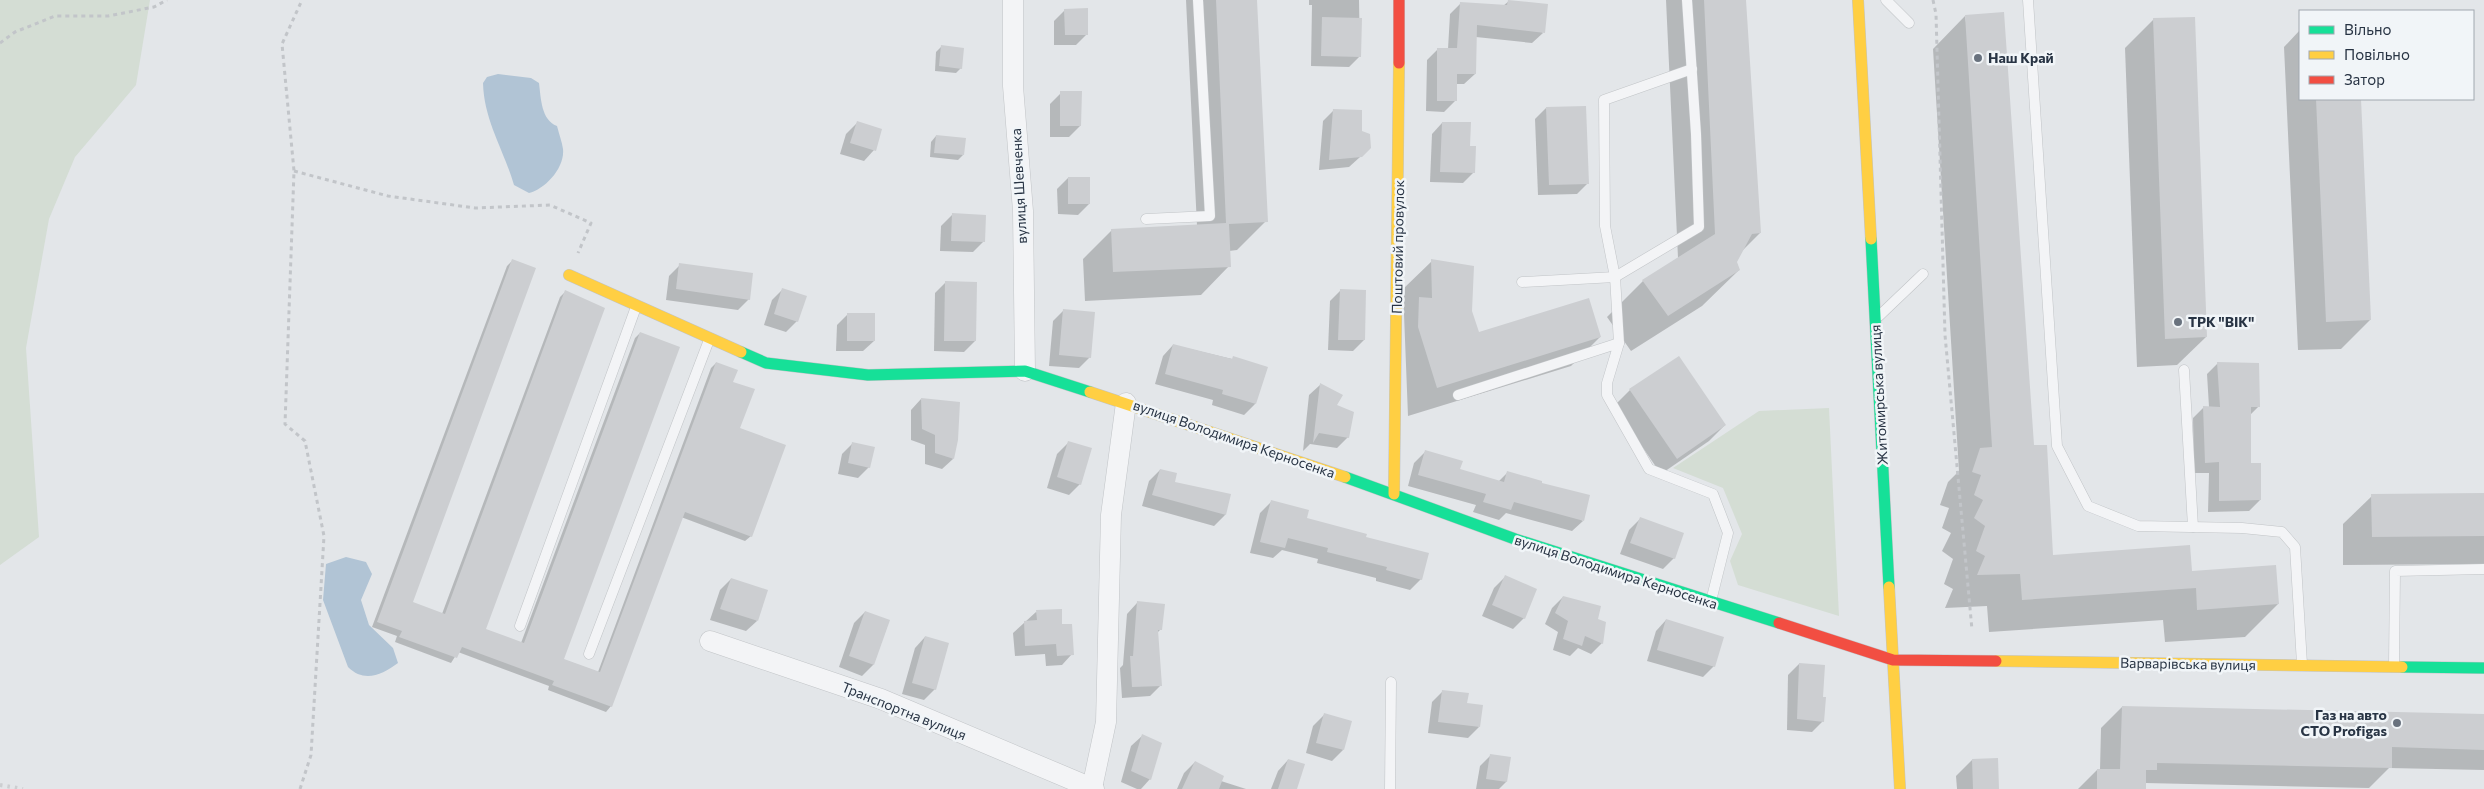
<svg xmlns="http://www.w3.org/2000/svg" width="2484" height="789" viewBox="0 0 2484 789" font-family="Commissioner,sans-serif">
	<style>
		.green { fill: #d4ddd4 }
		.water { fill: #b1c4d5 }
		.shadow { fill: #0003 }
		.building { fill: #ccced1 }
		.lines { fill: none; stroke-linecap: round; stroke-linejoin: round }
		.lane-casing { stroke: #c1c4c7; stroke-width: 11 }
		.street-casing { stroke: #c1c4c7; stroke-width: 21 }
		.fast-casing { stroke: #c1c4c7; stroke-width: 12 }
		.slow-casing { stroke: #c1c4c7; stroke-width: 12 }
		.jam-casing { stroke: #c1c4c7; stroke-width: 12 }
		.path { stroke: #c2c5c9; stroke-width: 3; stroke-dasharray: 4 4; stroke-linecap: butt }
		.lane { stroke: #f3f4f6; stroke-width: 10 }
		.street { stroke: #f3f4f6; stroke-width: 20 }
		.fast { stroke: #16e098; stroke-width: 11 }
		.slow { stroke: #ffcf43; stroke-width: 11 }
		.jam { stroke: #f24e42; stroke-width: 11 }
		.rail { stroke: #ccced1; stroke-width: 4; stroke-dasharray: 2.5 5; stroke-linecap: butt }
		.poi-dot { fill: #69727e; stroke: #f1f5f8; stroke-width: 2 }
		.labels { text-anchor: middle; stroke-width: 5; stroke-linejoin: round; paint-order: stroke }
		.poi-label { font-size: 14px; font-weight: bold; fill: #283444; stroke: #f1f5f8; text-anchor: start }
		.street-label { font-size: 14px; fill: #283444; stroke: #f1f5f8 }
	</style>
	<rect width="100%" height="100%" fill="#e3e6e9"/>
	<g class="green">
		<path d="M0 0H150L136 85 75 157 49 219 26 348 39 537 0 565Z"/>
		<path d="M1829 408 1839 616 1738 585 1730 561 1742 534 1723 488 1673 468 1759 411Z"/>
	</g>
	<g class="water">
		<path d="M498 74 531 78 539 83C541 98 541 120 557 126 559 134 562 142 563 149 565 168 545 189 529 193L514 185C504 150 484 121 483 83L487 77Z"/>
		<path d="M346 557 366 562 372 574 361 600 369 625 393 648 398 663C382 675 364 683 348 667L323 600 326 564Z"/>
	</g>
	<g class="shadow">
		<path d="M1186 0H1256L1266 221 1237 250 1229 251V266L1201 295 1085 301 1083 259 1112 230 1197 226Z"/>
		<path d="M1309 0H1359L1360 56 1349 67 1311 66 1312 5H1309Z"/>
		<path d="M1666 0H1744L1760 233 1741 252 1735 262 1739 270 1702 306 1631 351 1607 317 1643 281 1678 258Z"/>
		<path d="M1509 1 1543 33 1532 43 1476 37 1475 74 1464 84H1456L1455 101 1444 112 1426 111 1427 60 1438 49H1448L1450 14 1461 3 1503 6Z"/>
		<path d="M1065 10 1087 34 1076 45H1054V21Z"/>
		<path d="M1965 16 2032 447 2052 556 2191 572 2278 604 2245 637 2165 642 2163 620 1989 632 1987 606 1945 608 1953 589 1944 584 1953 559 1942 551 1951 533 1942 528 1949 508 1940 505 1948 482 1959 471 1933 49Z"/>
		<path d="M2154 19 2206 337 2177 365 2137 367 2125 48Z"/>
		<path d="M2300 30V99H2359L2370 320 2341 349 2298 350 2284 47Z"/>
		<path d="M941 47 961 68 956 73 935 71 936 52Z"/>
		<path d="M1061 93 1080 126 1069 137H1050V104Z"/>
		<path d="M1546 108 1588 183 1577 194 1538 195 1535 119Z"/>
		<path d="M1334 110 1361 132 1370 148 1349 167 1319 170 1323 121Z"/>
		<path d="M857 123 874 150 864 161 840 154 846 134Z"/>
		<path d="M1442 123 1469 147 1474 172 1463 183 1430 182 1432 134Z"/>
		<path d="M936 136 963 155 958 160 930 157 931 142Z"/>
		<path d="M1068 178 1089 204 1078 215 1058 214 1057 189Z"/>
		<path d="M952 215 984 241 973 252 940 251 941 226Z"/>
		<path d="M512 261 411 603 442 614 560 297 565 292 484 630 521 643 635 338 640 333 562 659 598 672 711 368 716 363 732 383 751 536 745 541 681 517 611 706 606 712 548 690 549 686 458 652 451 663 395 642 397 636 372 627 507 266Z"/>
		<path d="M1432 261 1470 311 1478 334 1600 337 1571 366 1408 416 1403 289Z"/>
		<path d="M680 265 749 299 738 310 666 300 669 276Z"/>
		<path d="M946 282 975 341 964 352 934 351 935 293Z"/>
		<path d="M783 289 797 321 786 332 764 325 772 300Z"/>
		<path d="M1341 290 1364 340 1353 351 1328 350 1330 301Z"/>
		<path d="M1063 311 1090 357 1079 368 1049 366 1053 321Z"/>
		<path d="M848 314 874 341 863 351H836L837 325Z"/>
		<path d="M1173 345 1266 367 1255 404 1244 415 1212 405 1213 400 1155 384 1163 356Z"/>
		<path d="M2218 363 2259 406 2250 415V464L2260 500 2249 511 2208 512 2209 473H2194L2193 418 2204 407H2209L2207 374Z"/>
		<path d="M1320 385 1335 406 1348 437 1337 448 1310 444 1303 451 1309 395Z"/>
		<path d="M1630 390 1725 425 1709 441 1661 474 1614 406Z"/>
		<path d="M921 399 953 459 942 469 925 464V445L911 440V410Z"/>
		<path d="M853 443 869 467 858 478 838 474 842 454Z"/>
		<path d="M1068 443 1080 484 1069 495 1047 488 1057 454Z"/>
		<path d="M1425 452 1459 470 1498 482 1508 472 1583 521 1572 531 1506 513 1499 520 1473 512 1476 505 1408 486 1414 463Z"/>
		<path d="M1160 470 1174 483 1229 495 1225 515 1214 526 1142 506 1149 481Z"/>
		<path d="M2484 495V564L2343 565V524L2372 496Z"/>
		<path d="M1271 502 1305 519 1364 538 1421 579 1410 590 1376 581V578L1317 563 1318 559 1282 550 1273 558 1250 553 1260 513Z"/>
		<path d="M1640 519 1674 558 1663 569 1620 554 1629 530Z"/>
		<path d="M1505 577 1524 618 1513 629 1482 616 1494 588Z"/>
		<path d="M731 579 757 621 746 631 710 620 720 590Z"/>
		<path d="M1563 597 1597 620 1602 643 1591 654 1578 648 1570 656 1553 650 1558 632 1545 624 1552 608Z"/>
		<path d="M1137 603 1161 629 1157 633 1161 685 1150 696 1122 698 1120 668 1123 665 1127 614Z"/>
		<path d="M865 612 889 621 873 665 862 676 839 667 854 623Z"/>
		<path d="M1036 612 1061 626 1072 654 1062 665 1046 666 1045 654 1015 656 1013 633Z"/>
		<path d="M1666 620 1714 666 1703 677 1647 661 1656 631Z"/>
		<path d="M925 637 935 689 924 700 902 694 915 648Z"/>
		<path d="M1799 664 1821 698 1823 721 1812 732 1787 730 1788 675Z"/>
		<path d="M1443 691 1479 727 1468 738 1428 733 1432 702Z"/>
		<path d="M2122 707 2484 716V770L2389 768 2369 788 2145 783V789H2078L2097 770H2100L2101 728Z"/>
		<path d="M1324 715 1343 750 1332 761 1306 753 1313 726Z"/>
		<path d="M1142 736 1150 779 1141 789H1137L1121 782 1131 746Z"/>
		<path d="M1491 755 1510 758 1506 782 1499 789H1476L1480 766Z"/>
		<path d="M1288 760 1296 789H1271L1278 771Z"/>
		<path d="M1972 760 1998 789H1957L1956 776Z"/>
		<path d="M1195 762 1221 781 1246 789H1177L1184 773Z"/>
	</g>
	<g class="building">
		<path d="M1216 0H1257L1268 222 1229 224 1231 267 1113 272 1111 229 1226 223Z"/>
		<path d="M1508 0 1548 4 1545 33 1477 25 1476 74H1457V101H1437V48H1457L1460 2 1507 5Z"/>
		<path d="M1704 0H1746L1761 233 1752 234 1737 262 1740 270 1668 316 1642 280 1715 234Z"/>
		<path d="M1088 8V35H1065L1064 9Z"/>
		<path d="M2004 12 2034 445H2047L2053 555 2190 545 2192 571 2276 565 2279 604 2197 610 2196 588 2022 600 2020 574 1977 575 1985 556 1976 551 1985 526 1974 518 1983 500 1974 495 1981 475 1972 472 1980 448 1992 447 1965 15Z"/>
		<path d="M1322 17 1362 18 1361 57 1321 56Z"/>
		<path d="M2195 17 2207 337 2165 339 2153 18Z"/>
		<path d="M941 45 964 48 962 69 939 66Z"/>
		<path d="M1060 91H1082L1081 126H1060Z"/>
		<path d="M2316 99H2361L2371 320 2326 322Z"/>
		<path d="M1586 106 1589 184 1549 185 1546 107Z"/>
		<path d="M1333 109 1362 110V131L1370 134 1371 148 1362 157 1329 160Z"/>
		<path d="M857 121 882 129 876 151 850 143Z"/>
		<path d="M1442 122H1471L1470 146H1476L1475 173 1440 172Z"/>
		<path d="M936 135 966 138 964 155 934 153Z"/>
		<rect x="1068" y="177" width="22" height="27"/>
		<path d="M952 213 986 215 985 242 951 241Z"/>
		<path d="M512 259 536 268 413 602 445 614 565 290 605 308 486 629 524 643 640 332 680 347 564 659 600 672 716 362 738 370 733 382 755 389 740 428 786 445 752 537 685 512 612 707 552 685 554 681 462 647 457 658 399 637 402 631 377 622Z"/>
		<path d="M1431 259 1474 266 1472 311 1479 332 1589 298 1601 337 1437 388 1418 327 1419 297 1432 298Z"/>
		<path d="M679 263 753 273 750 300 676 289Z"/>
		<path d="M945 281 977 282 976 341H944Z"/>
		<path d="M782 288 807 296 798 322 774 314Z"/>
		<path d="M1340 289 1366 290 1365 340H1338Z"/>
		<path d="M1063 309 1095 312 1091 358 1059 355Z"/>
		<rect x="847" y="313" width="28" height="28"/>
		<path d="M1173 344 1232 359 1233 356 1268 367 1256 404 1222 394 1223 390 1165 374Z"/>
		<path d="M1679 356 1726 425 1677 459 1629 389Z"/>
		<path d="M2217 362 2259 363 2260 407H2251V463H2261V500L2219 501V462L2205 463 2203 406 2220 407Z"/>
		<path d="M1320 383 1343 395 1337 405 1354 412 1349 438 1319 433 1313 443Z"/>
		<path d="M921 398 960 402 958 440 954 459 935 453V435L922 429Z"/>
		<path d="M1068 441 1092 448 1081 485 1057 477Z"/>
		<path d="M852 442 875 447 870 468 848 463Z"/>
		<path d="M1425 450 1463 461 1460 469 1504 482 1507 471 1542 481V483L1590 495 1584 521 1514 502 1511 510 1483 502 1486 494 1418 475Z"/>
		<path d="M1160 469 1177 473 1175 482 1231 494 1226 515 1152 495Z"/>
		<path d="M2484 493V536L2372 537 2371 494Z"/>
		<path d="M1271 500 1309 510 1307 518 1367 534 1366 537 1429 553 1422 580 1386 570 1387 567 1327 552 1328 548 1288 538 1285 548 1260 542Z"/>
		<path d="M1640 517 1684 533 1675 559 1630 543Z"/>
		<path d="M1505 575 1537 589 1525 619 1492 605Z"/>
		<path d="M731 578 768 590 758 621 720 609Z"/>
		<path d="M1563 596 1601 606 1598 619 1606 622 1603 644 1585 636 1582 646 1563 639 1568 621 1555 613Z"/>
		<path d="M1137 601 1165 604 1162 630H1158L1162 686 1132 687 1130 656H1133Z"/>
		<path d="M1062 609V624H1072L1074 655 1057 656 1056 644 1025 646 1024 621 1037 620 1036 610Z"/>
		<path d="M865 611 890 620 874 665 849 656Z"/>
		<path d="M1666 619 1724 637 1715 667 1657 650Z"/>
		<path d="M925 636 949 643 936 690 912 683Z"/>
		<path d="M1799 663 1825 665 1823 697H1826L1824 722 1797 719Z"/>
		<path d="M1442 690 1469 693 1467 703 1483 705 1480 727 1438 722Z"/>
		<path d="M2122 706 2484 714V750L2392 747V768L2157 763V770H2146V789H2097V769H2120Z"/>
		<path d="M1324 713 1352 721 1344 750 1316 743Z"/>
		<path d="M1142 734 1162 743 1151 780 1131 771Z"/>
		<path d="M1490 754 1511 757 1507 782 1486 779Z"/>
		<path d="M1998 758 1999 789H1973L1972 759Z"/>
		<path d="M1288 759 1305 764 1297 789H1278Z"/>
		<path d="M1195 761 1224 776 1219 789H1182Z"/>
	</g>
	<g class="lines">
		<defs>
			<g id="lane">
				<path d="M1886 0 1909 23"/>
				<path d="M2028 0 2057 446 2088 506 2138 526 2242 528 2282 532 2295 547 2302 664"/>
				<path d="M1146 219 1210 216 1198 0"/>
				<path d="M1522 282 1615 277 1699 227 1696 134 1687 0"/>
				<path d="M1879 316 1923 274"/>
				<path d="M1619 343 1615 277 1605 226 1604 100 1692 69"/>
				<path d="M2184 370 2193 527"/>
				<path d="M1458 395 1619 343 1607 383V395L1649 469 1713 494 1728 533 1711 601"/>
				<path d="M520 626 636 307"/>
				<path d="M589 654 709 340"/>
				<path d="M2394 665 2395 571 2484 569"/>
				<path d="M1390 789 1391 682"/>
			</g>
			<g id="street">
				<path d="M1013 0V86L1023 211 1025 371"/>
				<path d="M710 641 881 699 1094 789"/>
				<path d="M1092 788 1106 722 1111 515 1126 403"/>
			</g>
			<g id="fast">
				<path d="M1871 239 1889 587"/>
				<path d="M741 352 766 363 868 375 1025 371 1090 392"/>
				<path d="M1345 477 1515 539 1779 623"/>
				<path d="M2402 667 2484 668"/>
			</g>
			<g id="slow">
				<path d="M1858 0 1871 239"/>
				<path d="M569 275 741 352"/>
				<path d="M1090 392 1345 477"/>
				<path d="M1394 494 1399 63"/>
				<path d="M1889 587 1900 789"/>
				<path d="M1996 661 2402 667"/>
			</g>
			<g id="jam">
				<path d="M1399 0V63"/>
				<path d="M1779 623 1893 660 1996 661"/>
			</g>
		</defs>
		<use href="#lane" class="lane-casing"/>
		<use href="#street" class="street-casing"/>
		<use href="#fast" class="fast-casing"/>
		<use href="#slow" class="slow-casing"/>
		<use href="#jam" class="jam-casing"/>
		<g class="path">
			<path d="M1933 0 1936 14 1945 335 1972 630"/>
			<path d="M0 43 15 32 55 16H108L154 7 167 0"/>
			<path d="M294 171 388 196 475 208 550 205 591 223 578 253"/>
			<path d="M300 789 311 755 324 536 305 441 285 424 294 171 282 44 302 0"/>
		</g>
		<use href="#lane" class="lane"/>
		<use href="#street" class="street"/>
		<use href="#fast" class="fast"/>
		<use href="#slow" class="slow"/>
		<use href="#jam" class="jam"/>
		<path class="rail" d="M0 785 23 789"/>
	</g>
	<g class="poi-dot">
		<circle cx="1978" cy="58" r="5"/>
		<circle cx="2178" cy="322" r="5"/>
		<circle cx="2397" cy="723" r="5"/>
	</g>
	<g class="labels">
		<g class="poi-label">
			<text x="1988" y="63">Наш Край</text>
			<text x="2188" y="327">ТРК "ВІК"</text>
			<text x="2387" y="720" text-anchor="end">Газ на авто<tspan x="2387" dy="16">СТО Profigas</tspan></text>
		</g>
		<g class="street-label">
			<text transform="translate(1019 186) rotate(-93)" y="5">вулиця Шевченка</text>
			<text transform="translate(1398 247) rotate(-89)" y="5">Поштовий провулок</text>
			<text transform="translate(1879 395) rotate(-93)" y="5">Житомирська вулиця</text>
			<text transform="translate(1234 439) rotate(19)" y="5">вулиця Володимира Керносенка</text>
			<text transform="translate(1616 572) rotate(18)" y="5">вулиця Володимира Керносенка</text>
			<text transform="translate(2188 664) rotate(1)" y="5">Варварівська вулиця</text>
			<text transform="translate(904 711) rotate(22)" y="5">Транспортна вулиця</text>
		</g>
	</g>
	<rect x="2299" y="10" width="175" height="90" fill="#f1f5f8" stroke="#a1a8b0"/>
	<rect x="2309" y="26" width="25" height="8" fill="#16e098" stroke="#a1a8b0"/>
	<text x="2344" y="35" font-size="15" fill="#283444">Вільно</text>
	<rect x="2309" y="51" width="25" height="8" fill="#ffcf43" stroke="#a1a8b0"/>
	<text x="2344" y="60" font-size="15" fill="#283444">Повільно</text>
	<rect x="2309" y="76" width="25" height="8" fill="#f24e42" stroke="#a1a8b0"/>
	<text x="2344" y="85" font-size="15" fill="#283444">Затор</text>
</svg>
